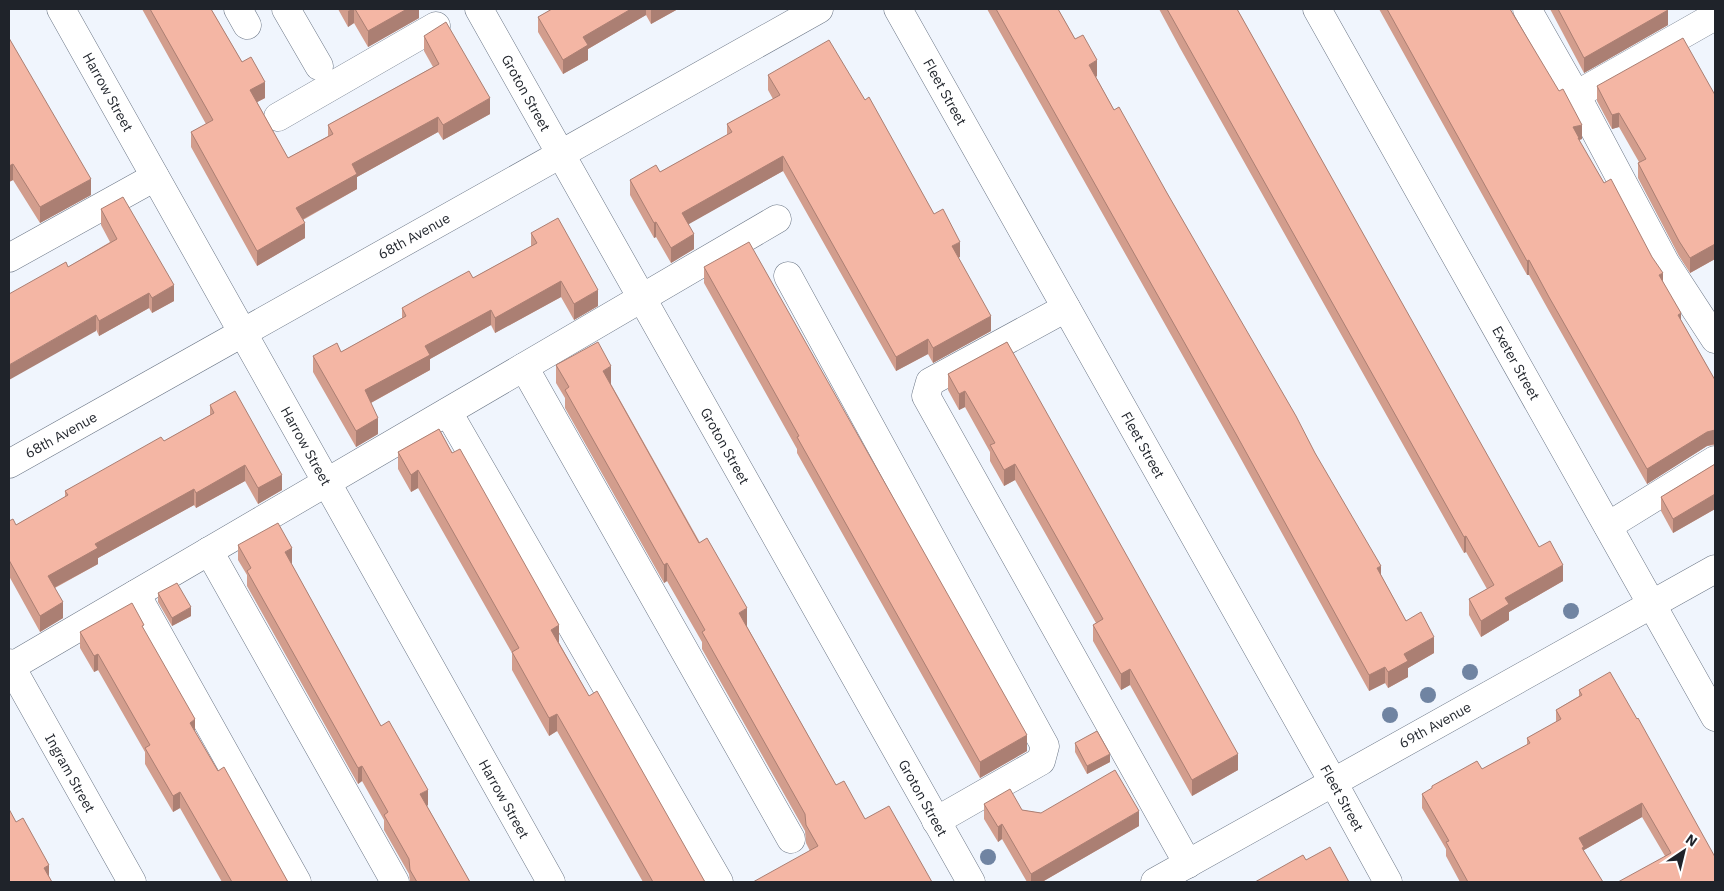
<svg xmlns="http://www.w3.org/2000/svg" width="1724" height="891" viewBox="0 0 1724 891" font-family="'IBM Plex Sans',sans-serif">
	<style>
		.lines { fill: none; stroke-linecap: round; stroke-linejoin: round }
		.minor-casing { stroke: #6c7787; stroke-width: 29 }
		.minor { stroke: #fff; stroke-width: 28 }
		.tree { fill: #7084a2 }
		.wall { fill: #d29d8d }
		.shaded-wall { fill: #ab7f73 }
		.building { fill: #f4b6a4; stroke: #ab7f73 }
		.labels { text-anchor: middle; stroke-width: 4; stroke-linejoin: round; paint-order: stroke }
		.street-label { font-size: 14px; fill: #1f232a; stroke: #fff }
	</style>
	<rect width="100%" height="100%" fill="#f0f5fd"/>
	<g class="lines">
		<defs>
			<g id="minor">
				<path d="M61 9 551 882"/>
				<path d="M238 9 247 25"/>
				<path d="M286 9 319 66"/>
				<path d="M479 9 971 882"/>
				<path d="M898 9 1333 782 1388 882"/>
				<path d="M1317 9 1715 717"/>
				<path d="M1527 9 1576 95 1666 264 1715 339"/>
				<path d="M1576 95 1715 16"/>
				<path d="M278 117 436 26"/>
				<path d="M9 258 155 177"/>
				<path d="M788 276 1045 746 1041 761 936 821"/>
				<path d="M1066 308 930 382 926 396 1188 864"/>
				<path d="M524 367 791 839"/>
				<path d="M448 412 719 882"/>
				<path d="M9 464 819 9"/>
				<path d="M1608 526 1715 460"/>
				<path d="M209 551 395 882"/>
				<path d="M136 594 297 882"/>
				<path d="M9 663 132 882"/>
				<path d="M9 668 777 219"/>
				<path d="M1155 882 1715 569"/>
			</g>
		</defs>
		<use href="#minor" class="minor-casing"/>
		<use href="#minor" class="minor"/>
	</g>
	<g class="tree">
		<circle cx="1571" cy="611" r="8"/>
		<circle cx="1470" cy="672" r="8"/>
		<circle cx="1428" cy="695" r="8"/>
		<circle cx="1390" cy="715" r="8"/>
		<circle cx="988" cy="857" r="8"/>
	</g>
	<g class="wall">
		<path d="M142 9H211L242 62 265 98 257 102 288 158 328 136V125L433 67 424 51V36L490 114 443 140 438 132 357 177V189L303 220 305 238 257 266 191 147V132L206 124Z"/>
		<path d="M338 9H419V18L368 47 354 23 348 27Z"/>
		<path d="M552 9H678L651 24 646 15 588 49V60L563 74 538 32V17Z"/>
		<path d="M987 9H1058L1075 39 1097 76 1096 77 1114 110 1167 193 1315 453 1406 621 1434 653 1408 668V677L1388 688 1385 683 1369 691 1236 450Z"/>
		<path d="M1159 9H1237L1514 504 1539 547 1563 581 1509 612V620L1481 637 1469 615V599L1487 589 1466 552 1464 553 1180 48Z"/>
		<path d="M1379 9H1510L1582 139 1579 140V141L1663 282 1681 320 1715 380V445L1707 446 1647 484 1549 311 1529 275H1527Z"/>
		<path d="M1550 9H1667L1668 25 1584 73Z"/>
		<path d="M9 38 91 195 40 223 13 180 9 182Z"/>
		<path d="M768 75 865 100 960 257H958L991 331 933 363 928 354 896 371 783 171 688 224 694 249 671 263 656 237 654 238 630 195V180L660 172 727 135V124L773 99 768 90Z"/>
		<path d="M1597 86 1715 95V259L1690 273 1679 256 1638 178V163L1639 162 1619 127 1612 129 1597 101Z"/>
		<path d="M101 209 174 301 152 313 149 308 99 336 68 267 110 242 101 225Z"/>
		<path d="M531 233 598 306 574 320 561 297 495 333 491 325 430 359V370L371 403 378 434 356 447 313 372V356L341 352 402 318V308L473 278 531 246Z"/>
		<path d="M704 267 1027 751 980 778 797 453V449L704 283Z"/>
		<path d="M1007 342 1238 770 1192 796 1130 685 1121 690 1093 641V625L1096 623 1015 480 1004 486 990 461V452L965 407 959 410 948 390V374Z"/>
		<path d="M556 365 611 384 836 785 865 819 810 851 806 843 805 831 702 649V642L667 581 664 583 565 408V398L556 383Z"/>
		<path d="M210 405 282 490 258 504 245 481 196 508 194 505 98 558V564L55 588 63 618 40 632 9 576V521L16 525 65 497V491L164 441 210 415Z"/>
		<path d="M439 429 589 696 705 882H643L557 731 549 736 512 670V653L418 488 411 492 398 469V452Z"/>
		<path d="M1715 464V509L1673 533 1661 511V497Z"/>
		<path d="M238 545 292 563H291L381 726 428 805 427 806 470 882H410L409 874 384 830V820L362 781 358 784 247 586V575L238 560Z"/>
		<path d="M158 593 191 616 172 626 158 602Z"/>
		<path d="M144 631 195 731 218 771 288 882H222L180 808 173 812 145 764V752L98 670 94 672 80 648V632Z"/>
		<path d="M1579 690 1715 857 1665 856 1642 817 1584 850V852L1603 882H1460L1446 856V849L1422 808V794L1482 769 1527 745V738L1556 722V710L1579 696Z"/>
		<path d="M1075 743 1110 762 1087 774 1075 752Z"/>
		<path d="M984 804 1041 813 1139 826 1042 882H1027L1002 839 998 842 984 819Z"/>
	</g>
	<g class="shaded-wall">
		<path d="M352 9H354V23L348 27V11Z"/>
		<path d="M407 9H419V18L368 47V31Z"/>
		<path d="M631 9H646V15L588 49V60L563 74V60L583 37Z"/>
		<path d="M651 9H678L651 24Z"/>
		<path d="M1668 10V25L1584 73V58Z"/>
		<path d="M1097 60V76L1089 81V65Z"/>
		<path d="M265 82V98L250 106V90Z"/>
		<path d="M490 98V114L443 140V125Z"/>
		<path d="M1619 113V127L1612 129V115Z"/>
		<path d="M438 117V132L357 177V189L296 223V208L352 164Z"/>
		<path d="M1582 125V139L1579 140V152L1573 127Z"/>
		<path d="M783 156V171L682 228V213Z"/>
		<path d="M13 164V180L9 182V166Z"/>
		<path d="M91 179V195L40 223V207Z"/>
		<path d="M656 222V237L654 238V223Z"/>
		<path d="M305 223V238L257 266V251Z"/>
		<path d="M694 234V249L671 263V248Z"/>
		<path d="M960 242V257L952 261V246Z"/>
		<path d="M1715 244V259L1690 273V258Z"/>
		<path d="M1529 260V275H1527V261Z"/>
		<path d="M1663 273V288L1659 275Z"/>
		<path d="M561 281V297L495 333V318Z"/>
		<path d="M174 285V301L152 313V298Z"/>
		<path d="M598 290V306L574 320V304Z"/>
		<path d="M149 293V308L99 336V321Z"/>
		<path d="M491 310V325L430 359V370L365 406V390L425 346Z"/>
		<path d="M1681 313V327L1678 315Z"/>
		<path d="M96 315V331L9 380V365Z"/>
		<path d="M991 316V331L933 363V348Z"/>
		<path d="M928 339V354L896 371V357Z"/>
		<path d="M611 366V384L603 389V371Z"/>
		<path d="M965 391V407L959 410V394Z"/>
		<path d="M378 418V434L356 447V431Z"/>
		<path d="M1714 430V444L1707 446 1647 484V469L1707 432Z"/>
		<path d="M1015 464V480L1004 486V470Z"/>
		<path d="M245 465V481L196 508V493Z"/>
		<path d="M418 470V488L411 492V475Z"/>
		<path d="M282 475V490L258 504V488Z"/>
		<path d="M194 489V505L98 558V564L48 591V576L95 544Z"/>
		<path d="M1715 494V509L1673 533V519Z"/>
		<path d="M1466 536V552L1464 553V537Z"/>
		<path d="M292 548V563L285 567V552Z"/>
		<path d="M667 563V581L664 583V565Z"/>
		<path d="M1563 565V581L1509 612V620L1481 637V621L1505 598Z"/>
		<path d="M1381 566V582L1377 568Z"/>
		<path d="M63 602V618L40 632V616Z"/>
		<path d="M191 607V616L172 626V618Z"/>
		<path d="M747 608V626L739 630V613Z"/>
		<path d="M559 625V642L551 647V630Z"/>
		<path d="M1434 637V653L1408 668V677L1388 688V672L1404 654Z"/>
		<path d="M98 654V670L94 672V656Z"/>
		<path d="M1385 667V683L1369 691V675Z"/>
		<path d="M1130 669V685L1121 690V674Z"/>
		<path d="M557 714V731L549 736V718Z"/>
		<path d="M195 719V735L190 723Z"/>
		<path d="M1027 735V751L980 778V762Z"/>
		<path d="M1110 754V762L1087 774V766Z"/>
		<path d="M1238 754V770L1192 796V780Z"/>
		<path d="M362 766V781L358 784V768Z"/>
		<path d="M428 790V805L420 810V794Z"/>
		<path d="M180 792V808L173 812V796Z"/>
		<path d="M1642 803V817L1584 850V861L1579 838Z"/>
		<path d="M1139 811V826L1042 882H1031V874Z"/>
		<path d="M1002 824V839L998 842V827Z"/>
		<path d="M49 865V881L44 868Z"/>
	</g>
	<g class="building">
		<path d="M150 9H211L242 62 251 57 265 82 250 90 288 158 333 134 328 125 439 64 424 36 446 22 490 98 443 125 438 117 352 164 357 174 296 208 305 223 257 251 191 132 213 120Z"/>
		<path d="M355 9H407L368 31Z"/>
		<path d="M552 9H631L583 37 588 45 563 60 538 17Z"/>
		<path d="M996 9H1058L1075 39 1083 35 1097 60 1089 65 1114 110 1119 107 1167 193 1296 416 1315 453 1381 566 1377 568 1406 621 1421 612 1434 637 1404 654 1408 661 1388 672 1385 667 1369 675 1236 434Z"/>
		<path d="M1167 9H1237L1539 547 1550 541 1563 565 1505 598 1509 604 1481 621 1469 599 1494 585 1466 536 1464 537Z"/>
		<path d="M1387 9H1510L1559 91 1563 89 1582 125 1573 127 1579 138H1578L1604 183 1611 179 1652 257 1663 273 1659 275 1681 313 1678 315 1715 380V430L1707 432 1647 469 1549 297 1529 260 1527 261Z"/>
		<path d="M1558 9H1667L1668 10 1584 58Z"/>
		<path d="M9 38 91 179 40 207 13 164 9 166Z"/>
		<path d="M1683 38 1715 95V244L1690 258 1679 241 1638 163 1646 159 1619 113 1612 115 1597 86Z"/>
		<path d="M829 40 865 100 869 97 934 214 943 209 960 242 952 246 991 316 933 348 928 339 896 357 783 156 682 213 694 234 671 248 656 222 654 223 630 180 656 165 660 172 732 132 727 124 780 95 768 75Z"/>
		<path d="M123 197 174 285 152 298 149 293 99 321 96 315 9 365V294L66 262 68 267 117 239 101 209Z"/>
		<path d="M558 218 598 290 574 304 561 281 495 318 491 310 425 346 430 355 365 390 378 418 356 431 313 356 337 343 341 352 406 316 402 308 425 295 469 271 473 278 537 243 531 233Z"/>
		<path d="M749 242 1027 735 980 762 797 437 799 436 704 267Z"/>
		<path d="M598 342 611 366 603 371 699 543 707 538 747 608 739 613 836 785 844 781 865 819 889 806 932 882H753L818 846 806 825 805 814 702 632 705 630 667 563 664 565 565 390 569 387 556 365Z"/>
		<path d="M1007 342 1238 754 1192 780 1130 669 1121 674 1093 625 1103 619 1015 464 1004 470 990 445 995 443 965 391 959 394 948 374Z"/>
		<path d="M235 391 282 475 258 488 245 465 196 493 194 489 95 544 98 548 48 576 63 602 40 616 9 560V521L13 519 16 525 68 495 65 491 90 477 161 437 164 441 214 413 210 405Z"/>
		<path d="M439 429 452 453 460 449 559 625 551 630 589 696 597 691 705 882H653L557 714 549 718 512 652 519 648 418 470 411 475 398 452Z"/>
		<path d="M1715 464V494L1673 519 1661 497Z"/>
		<path d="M278 523 292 548 285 552 381 726 389 721 428 790 420 794 470 882H417L410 870 409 859 384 815 388 812 362 766 358 768 247 571 251 568 238 545Z"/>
		<path d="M177 583 191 607 172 618 158 593Z"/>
		<path d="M132 603 144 625 142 626 195 719 190 723 218 771 224 767 288 882H232L180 792 173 796 145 748 150 745 98 654 94 656 80 632Z"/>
		<path d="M1610 672 1637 719 1638 718 1715 857V882H1618L1671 853 1642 803 1579 838 1584 847 1582 848 1603 882H1468L1446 842 1449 841 1422 794 1432 788V786L1477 761 1482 769 1530 743 1527 738 1561 719 1556 710 1582 695 1579 690Z"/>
		<path d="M1097 731 1110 754 1087 766 1075 743Z"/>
		<path d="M1115 770 1139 811 1031 874 1002 824 998 827 984 804 1010 789 1022 810 1041 813Z"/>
		<path d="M9 809 16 822 23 818 49 865 44 868 52 882H9Z"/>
		<path d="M1330 847 1349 882H1255L1303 855 1306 860Z"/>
	</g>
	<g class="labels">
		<g class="street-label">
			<text transform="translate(108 92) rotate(61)" y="5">Harrow Street</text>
			<text transform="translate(945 92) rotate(61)" y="5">Fleet Street</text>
			<text transform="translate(526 93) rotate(61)" y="5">Groton Street</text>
			<text transform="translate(414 236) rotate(-29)" y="5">68th Avenue</text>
			<text transform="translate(1516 363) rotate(61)" y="5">Exeter Street</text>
			<text transform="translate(61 435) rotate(-29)" y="5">68th Avenue</text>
			<text transform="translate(1143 445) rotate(61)" y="5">Fleet Street</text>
			<text transform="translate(306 446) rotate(61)" y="5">Harrow Street</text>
			<text transform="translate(725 446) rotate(61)" y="5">Groton Street</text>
			<text transform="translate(1435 725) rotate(-29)" y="5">69th Avenue</text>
			<text transform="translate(70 773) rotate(61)" y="5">Ingram Street</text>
			<text transform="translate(923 798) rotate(61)" y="5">Groton Street</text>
			<text transform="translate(1342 798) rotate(61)" y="5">Fleet Street</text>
			<text transform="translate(504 799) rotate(61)" y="5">Harrow Street</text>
		</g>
	</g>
	<rect width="1724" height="891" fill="none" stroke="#1f232a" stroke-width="20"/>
	<g transform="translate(1684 851) rotate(35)" stroke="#ffffff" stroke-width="4" paint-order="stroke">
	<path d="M0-4L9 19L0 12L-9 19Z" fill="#1f232a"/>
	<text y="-8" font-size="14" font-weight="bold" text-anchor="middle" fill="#1f232a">N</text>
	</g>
</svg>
